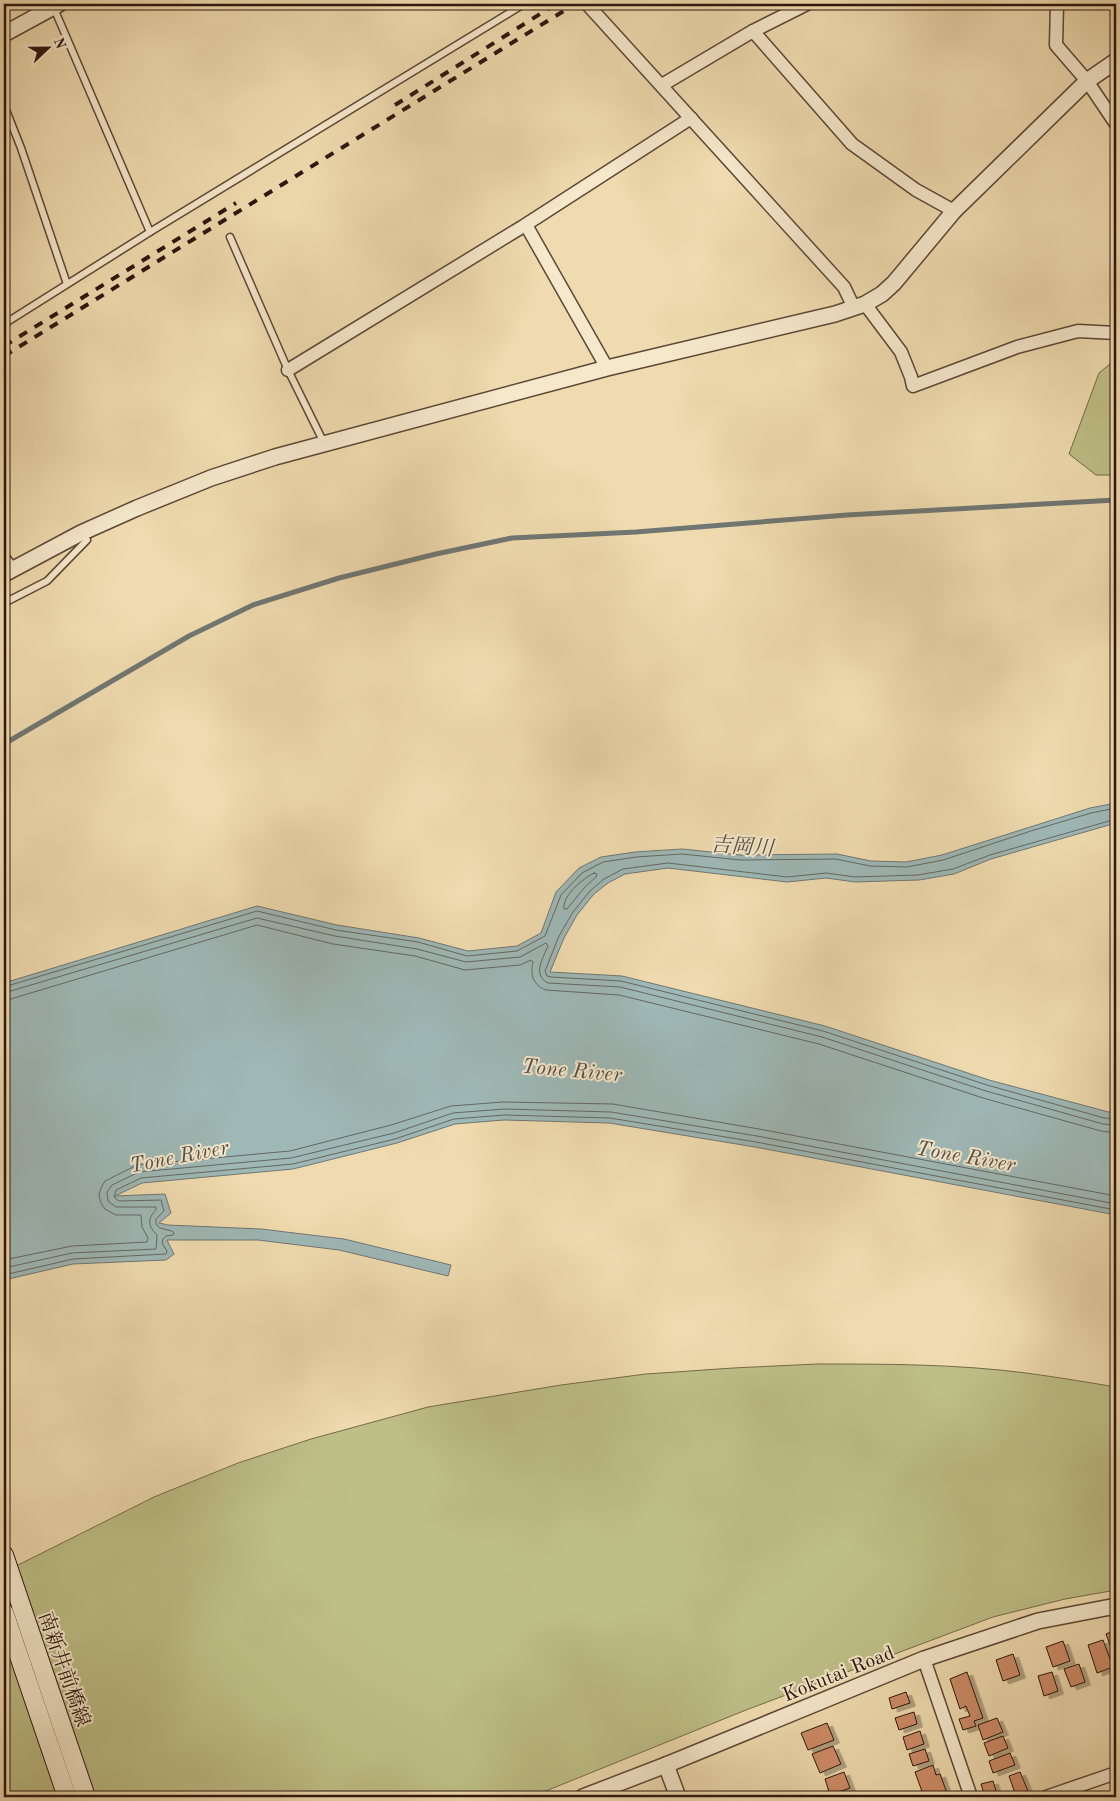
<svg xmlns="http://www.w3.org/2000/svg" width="1120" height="1801" viewBox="0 0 1120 1801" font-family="'Old Standard TT','Noto Serif JP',serif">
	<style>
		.green { fill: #bebf87; stroke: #756a4a }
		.water { fill: #9eb8b6; stroke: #707773 }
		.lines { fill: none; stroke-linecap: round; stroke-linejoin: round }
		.shore { stroke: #656762; stroke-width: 1 }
		.stream { stroke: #707773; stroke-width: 5 }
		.building { fill: #cd8c68; stroke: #2c160e; filter: url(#shadow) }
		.service-casing { stroke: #5d4736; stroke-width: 9 }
		.minor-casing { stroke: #5d4736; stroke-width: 15 }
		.tertiary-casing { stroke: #5d4736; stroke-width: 18 }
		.secondary-casing { stroke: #2c160e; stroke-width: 20 }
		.service { stroke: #f5e8cb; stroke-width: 6 }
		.minor { stroke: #f5e8cb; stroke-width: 12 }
		.tertiary { stroke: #f5e8cb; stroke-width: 15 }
		.secondary { stroke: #f5e8cb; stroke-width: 18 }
		.rail { stroke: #2c160e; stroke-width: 4; stroke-dasharray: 9 9; stroke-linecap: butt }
		.labels { text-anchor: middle; stroke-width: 4; stroke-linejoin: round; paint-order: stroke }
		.street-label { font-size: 20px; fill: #2c160e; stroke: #f5e8cb }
		.water-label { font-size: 21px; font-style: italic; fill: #544f49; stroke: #f5e8cb }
	</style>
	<defs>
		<filter id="shadow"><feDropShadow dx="5.5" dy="3" stdDeviation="0" flood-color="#0004"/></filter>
	</defs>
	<rect width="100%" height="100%" fill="#efdbaf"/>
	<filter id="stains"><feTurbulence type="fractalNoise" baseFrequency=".004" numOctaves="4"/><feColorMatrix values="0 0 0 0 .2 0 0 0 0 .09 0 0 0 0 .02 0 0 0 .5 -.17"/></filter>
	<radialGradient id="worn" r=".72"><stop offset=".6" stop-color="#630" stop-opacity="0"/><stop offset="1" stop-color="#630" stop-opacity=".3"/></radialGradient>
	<g class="green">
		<path d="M1116 359V475H1096L1069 454 1099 373Z"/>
		<path d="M817 1364C886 1364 957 1364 1026 1373 1056 1377 1086 1382 1116 1387V1590L1065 1599 993 1617 746 1710 531 1797H4V1572L154 1497 238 1463 311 1439 428 1407 561 1385 646 1374 733 1368Z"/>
	</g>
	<path class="water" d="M1116 803V823L991 859 954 874 919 880 855 882 826 878 787 882 668 868 625 874 608 883 594 894 577 915 564 938 550 972 622 976 825 1026 989 1080 1116 1114V1215L755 1147 609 1123 504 1120 455 1124 397 1143 293 1169 142 1183 115 1196 165 1194 171 1213 159 1223 168 1225 261 1229 344 1239 451 1265 448 1276 339 1250 258 1240H167L174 1254 166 1260 73 1264 4 1280V983L257 906 337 925 419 938 468 951 517 946 541 933 556 892 579 868 601 857 635 852 682 849 741 855 837 854 871 861 906 862 942 855 1090 808Z"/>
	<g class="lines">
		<g class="shore">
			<path d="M1116 819 990 855 953 869 918 875 855 877 826 873 787 877 668 863 623 869 604 879 590 891 573 912 559 936 545 971 547 976 551 977 621 981 823 1031 987 1085 1104 1118 1116 1119"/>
			<path d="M594 873 597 874 596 877 585 887 567 909H564C562 896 582 879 594 873Z"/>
			<path d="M4 987 257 911 336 930 418 942 467 956 517 951 545 936 561 895 582 873 603 862 636 857 682 854 741 860 836 859 870 866 907 867 943 860 1034 830 1091 813 1116 808"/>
			<path d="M4 993 257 918 335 936 417 949 466 962 520 957 546 943 548 946C543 958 532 975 548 983L620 987 822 1037 986 1091 1103 1124 1116 1125"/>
			<path d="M4 1001 257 925 333 944 415 956 465 970 520 965 531 960 533 962C530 975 533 985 546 990L619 995 819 1044 983 1098 1101 1131 1116 1133"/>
			<path d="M4 1260 72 1246 147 1242 148 1238 142 1227 141 1215H116L105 1209 101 1203 99 1195 101 1188 105 1181 137 1165 290 1151 391 1125 451 1106 503 1102 613 1104 759 1129 1116 1196"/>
			<path d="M4 1268 72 1253 156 1249 157 1235C148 1226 147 1219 156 1210V1207H116L108 1201 107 1192 112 1185 139 1172 291 1158 394 1133 453 1113 504 1109 611 1112 757 1136 1116 1204"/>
			<path d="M4 1275 73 1259 166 1254 167 1251 162 1243 163 1239 166 1236 173 1235 174 1233 172 1231 160 1228 156 1224V1219L164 1211 161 1200 119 1201 114 1197 116 1190 141 1178 293 1164 395 1139 454 1119 504 1115 610 1118 756 1142 1116 1210"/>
		</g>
		<path class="stream" d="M4 744 189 636 253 605 339 578 436 554 512 538 636 532 847 515 1116 500"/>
	</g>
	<g class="building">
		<path d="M1116 1630V1643L1110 1645 1106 1634Z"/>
		<path d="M1103 1640 1113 1667 1097 1673 1088 1645Z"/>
		<path d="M1063 1641 1070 1661 1053 1667 1046 1647Z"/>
		<path d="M1013 1654 1020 1675 1003 1681 996 1660Z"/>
		<path d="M1079 1664 1085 1682 1071 1687 1064 1669Z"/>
		<path d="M967 1672 983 1718 974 1721 976 1726 963 1730 959 1719 970 1716 966 1706 960 1709 950 1679Z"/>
		<path d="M1052 1672 1058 1691 1044 1696 1038 1676Z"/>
		<path d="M906 1692 910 1703 892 1709 889 1698Z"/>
		<path d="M914 1712 917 1724 899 1730 895 1718Z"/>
		<path d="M997 1718 1003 1732 983 1740 978 1725Z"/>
		<path d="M827 1723 834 1740 808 1750 801 1733Z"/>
		<path d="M920 1731 924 1744 907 1750 903 1737Z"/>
		<path d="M1003 1736 1008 1748 989 1756 984 1743Z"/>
		<path d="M833 1746 841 1764 820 1773 812 1754Z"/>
		<path d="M925 1749 929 1761 913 1766 909 1754Z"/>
		<path d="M1010 1753 1015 1765 993 1773 989 1761Z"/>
		<path d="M933 1765 936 1775 940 1774 947 1793 934 1797H931L930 1795 924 1797 915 1772Z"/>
		<path d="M844 1772 850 1788 830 1795 825 1779Z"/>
		<path d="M1020 1772 1028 1791 1016 1796 1009 1776Z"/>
		<path d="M993 1781 998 1797H985L981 1784Z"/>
	</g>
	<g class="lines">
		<defs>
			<g id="service">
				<path d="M53 6 150 232"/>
				<path d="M4 105 21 148 67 284"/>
				<path d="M230 237 288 370 324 443"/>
				<path d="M4 324 150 232 524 4"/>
				<path d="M4 554 15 568"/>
				<path d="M4 603 47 581 87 540 82 534"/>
			</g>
			<g id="minor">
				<path d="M587 4 834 276 844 287 854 308"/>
				<path d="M1057 4 1056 45 1087 81 1116 124"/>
				<path d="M753 31 852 144 916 190 954 211"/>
				<path d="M662 85 753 31 807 4"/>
				<path d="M526 225 607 368"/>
				<path d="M865 304 901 352 911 377 913 386 1017 347 1078 331 1116 333"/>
				<path d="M288 370 522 227 691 118"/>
				<path d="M924 1659 971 1797"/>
				<path d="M1046 1797 1116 1773"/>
			</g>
			<g id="tertiary">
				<path d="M4 34 59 4"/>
				<path d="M4 574 81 533 137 508 211 478 275 457 607 368 835 314 865 304 882 294 894 283 954 211 1087 81 1116 61"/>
				<path d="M666 1765 678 1797"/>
				<path d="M583 1797 666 1765 924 1659 1038 1621 1116 1606"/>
			</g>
			<g id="secondary">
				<path d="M4 1555 86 1797"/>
				<path d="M4 1612 67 1797"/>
			</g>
		</defs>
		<use href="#service" class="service-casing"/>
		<use href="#minor" class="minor-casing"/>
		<use href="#tertiary" class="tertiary-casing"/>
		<use href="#secondary" class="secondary-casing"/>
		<use href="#service" class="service"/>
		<use href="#minor" class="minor"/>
		<use href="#tertiary" class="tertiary"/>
		<use href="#secondary" class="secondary"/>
		<g class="rail">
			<path d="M395 105 556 4"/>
			<path d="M4 346 236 203"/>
			<path d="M4 356 575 4"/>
		</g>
	</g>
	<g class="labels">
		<g class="street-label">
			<text transform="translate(65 1669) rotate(71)" y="7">南新井前橋線</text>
			<text transform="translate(838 1673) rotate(-22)" y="7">Kokutai Road</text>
		</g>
		<g class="water-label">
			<text transform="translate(742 846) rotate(4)" y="7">吉岡川</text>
			<text transform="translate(572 1070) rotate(5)" y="7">Tone River</text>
			<text transform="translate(179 1156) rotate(-11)" y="7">Tone River</text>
			<text transform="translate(966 1156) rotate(10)" y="7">Tone River</text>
		</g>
	</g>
	<rect width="1120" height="1801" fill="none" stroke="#efdbaf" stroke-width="20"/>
	<rect x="5" y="5" width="1110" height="1791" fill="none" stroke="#2c160e" stroke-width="2.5"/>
	<rect x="10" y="10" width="1100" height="1781" fill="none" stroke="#2c160e"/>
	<g transform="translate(48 48) rotate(68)" stroke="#f5e8cb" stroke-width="4" paint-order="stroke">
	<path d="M0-4L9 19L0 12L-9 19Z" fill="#2c160e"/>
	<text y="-8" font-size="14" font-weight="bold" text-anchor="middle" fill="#2c160e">N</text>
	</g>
	<rect width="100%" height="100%" filter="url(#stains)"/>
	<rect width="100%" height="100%" fill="url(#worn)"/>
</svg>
